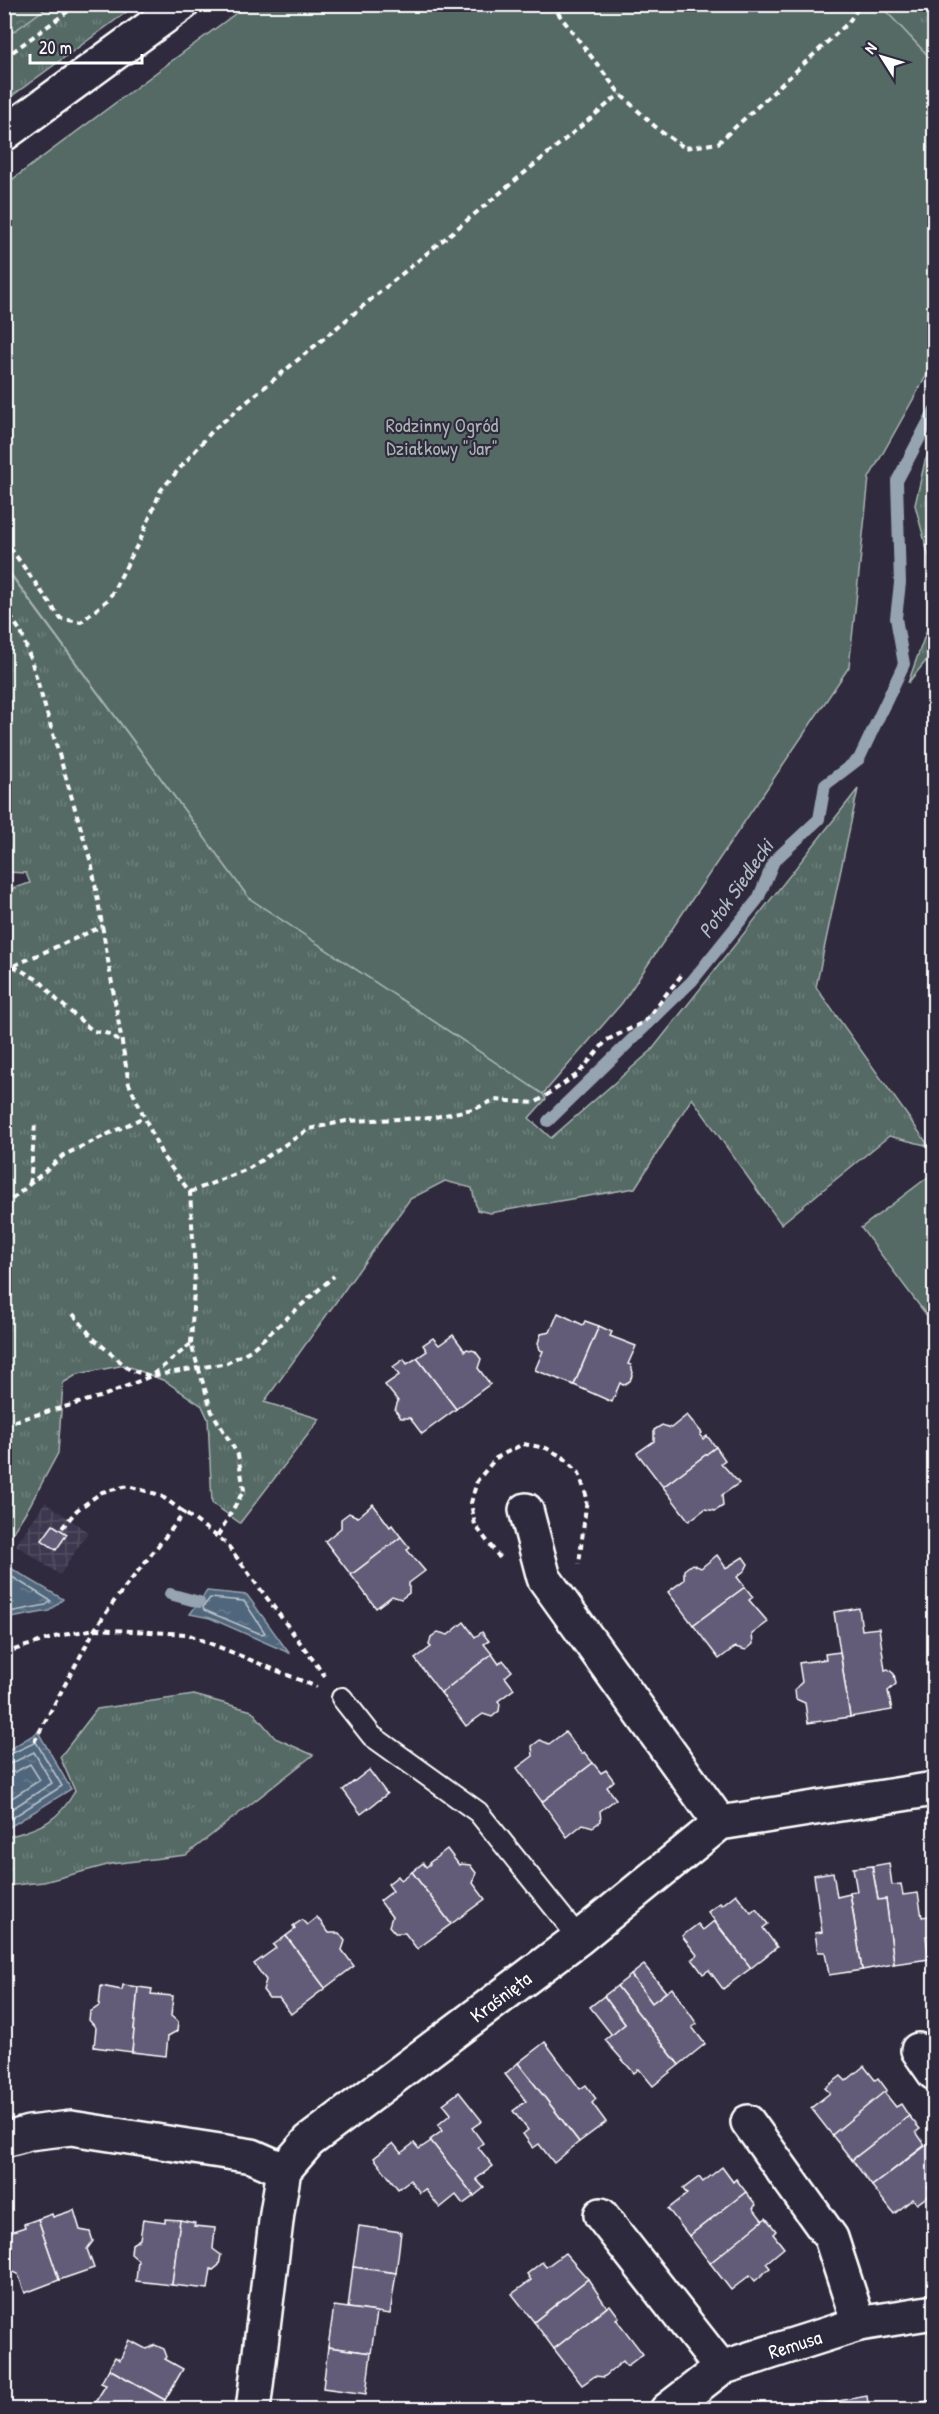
<svg xmlns="http://www.w3.org/2000/svg" width="939" height="2414" viewBox="0 0 939 2414" font-family="'Patrick Hand',sans-serif">
	<style>
		.industrial { fill: url(#industrial-grid) }
		.grass { fill: url(#grass-tufts); stroke: #aab4b2; stroke-width: 1.5 }
		.forest { fill: url(#forest-crowns); stroke: #aab4b2; stroke-width: 1.5 }
		.garden { fill: #546a65; stroke: #aab4b2; stroke-width: 1.5 }
		.water { fill: url(#water-ripples); stroke: #96a3b0; stroke-width: 1.5 }
		.lines { fill: none; stroke-linecap: round; stroke-linejoin: round }
		.shore { stroke: #b9c2ca; stroke-width: 1.5 }
		.stream { stroke: #96a3b0; stroke-width: 12 }
		.building { fill: #625b78; stroke: #fff; stroke-width: 1.5 }
		.service-casing { stroke: #fff; stroke-width: 24 }
		.minor-casing { stroke: #fff; stroke-width: 38 }
		.path { stroke: #fff; stroke-width: 4; stroke-dasharray: 6 4.5; stroke-linecap: butt }
		.service { stroke: #2f2a3d; stroke-width: 20 }
		.minor { stroke: #2f2a3d; stroke-width: 33 }
		.labels { text-anchor: middle; stroke-width: 4.5; stroke-linejoin: round; paint-order: stroke }
		.park-label { font-size: 20px; fill: #aab4b2; stroke: #2f2a3d }
		.street-label { font-size: 20px; fill: #fff; stroke: #2f2a3d }
		.water-label { font-size: 21px; font-style: italic; fill: #b0bac4; stroke: #2f2a3d }
	</style>
	<defs>
		<pattern id="industrial-grid" width="8" height="8" patternUnits="userSpaceOnUse" patternTransform="scale(1.5)"><rect width="8" height="8" fill="#3e394f"/><path d="M0 4h8M4 0v8" fill="none" stroke="#514d61"/></pattern>
		<pattern id="grass-tufts" width="24" height="20" patternUnits="userSpaceOnUse" patternTransform="scale(1.5)"><rect width="24" height="20" fill="#546a65"/><path d="M3 7l-1-3M5 7V3M7 7l1-3M15 17l-1-3M17 17v-4M19 17l1-3" fill="none" stroke="#6e807c"/></pattern>
		<pattern id="forest-crowns" width="20" height="18" patternUnits="userSpaceOnUse" patternTransform="scale(1.5)"><rect width="20" height="18" fill="#546a65"/><path d="M2 6a3 3 0 1 1 6 0M12 15a3 3 0 1 1 6 0" fill="none" stroke="#6e807c"/></pattern>
		<pattern id="water-ripples" width="26" height="14" patternUnits="userSpaceOnUse" patternTransform="scale(1.5)"><rect width="26" height="14" fill="#50667b"/><path d="M2 4q2-2 4 0t4 0M15 11q2-2 4 0t4 0" fill="none" stroke="#6a7d8f"/></pattern>
	</defs>
	<rect width="100%" height="100%" fill="#2f2a3d"/>
	<filter id="ink" filterUnits="userSpaceOnUse"><feTurbulence type="fractalNoise" baseFrequency=".0167" numOctaves="2"/><feDisplacementMap in="SourceGraphic" scale="12" xChannelSelector="R" yChannelSelector="G"/><feConvolveMatrix kernelMatrix="1 2 1 2 8 2 1 2 1" color-interpolation-filters="sRGB"/></filter>
	<g filter="url(#ink)">
		<path class="industrial" d="M45 1502 88 1532 60 1575 16 1545Z"/>
		<g class="grass">
			<path d="M5 4 136 5 5 101Z"/>
			<path d="M880 5H934V62Z"/>
			<path d="M934 443V651L908 683 929 624V557L915 505 925 461Z"/>
			<path d="M4 566 249 898 543 1094 546 1099 529 1118 551 1138 651 1051 858 789 816 987 929 1146 889 1136 781 1224 692 1098 635 1188 490 1213 477 1210 472 1188 445 1181 410 1199 264 1402 320 1419 240 1523 212 1503 208 1419 202 1406 165 1381 125 1365 78 1374 63 1383 58 1453 30 1505 5 1545 4 893 8 890 30 883 26 873 5 872Z"/>
			<path d="M194 1695 252 1711 275 1738 313 1755 186 1855 111 1864 44 1882 5 1886V1838C39 1827 56 1825 75 1791L60 1757 97 1709Z"/>
		</g>
		<path class="forest" d="M4 5 5 4 50 5 13 32 5 27Z"/>
		<g class="garden">
			<path d="M247 5H880L934 62V362L869 478 849 667 622 1003 543 1094 249 898 5 566V185Z"/>
			<path d="M928 1177 934 1185V1325L861 1228Z"/>
		</g>
		<g class="water">
			<path d="M7 1566 63 1599 49 1611 5 1619 4 1569Z"/>
			<path d="M207 1591 247 1595 289 1653 210 1618 190 1614Z"/>
			<path d="M38 1732 71 1789 5 1830V1752Z"/>
		</g>
		<g class="lines">
			<g class="shore">
				<path d="M4 1572 51 1601 46 1605 4 1613"/>
				<path d="M210 1598 244 1601 265 1633 261 1634 204 1610 203 1607Z"/>
				<path d="M4 1757 36 1742 62 1786 4 1823"/>
				<path d="M4 1764 12 1763 34 1752 52 1783 4 1814"/>
				<path d="M4 1773 15 1772 30 1764 40 1780 4 1803"/>
			</g>
			<g class="stream">
				<path d="M548 1121 692 981 758 899 774 861 819 819 825 785 859 759 904 664 896 618 900 583 897 481 934 411"/>
				<path d="M170 1594 199 1602"/>
			</g>
		</g>
		<g class="building">
			<path d="M558 1313 583 1325 585 1321 599 1326 574 1385 535 1370 543 1351 540 1350 538 1343 541 1334 550 1332Z"/>
			<path d="M599 1326 612 1332 610 1336 636 1346 628 1364 631 1365 633 1373 630 1381 623 1385 620 1383 612 1402 574 1385Z"/>
			<path d="M453 1335 465 1351 467 1349 475 1351 481 1359 478 1368 490 1384 456 1409 417 1358 427 1351 423 1345 433 1338 439 1345Z"/>
			<path d="M417 1358 456 1409 422 1434 410 1418H401L395 1410 398 1401 385 1385 399 1375 393 1367 404 1359 407 1364Z"/>
			<path d="M687 1415 702 1433 700 1435 703 1439 707 1436 716 1447 663 1487 637 1453 654 1441V1430L662 1425 671 1428Z"/>
			<path d="M716 1447 725 1460 721 1463 739 1483 722 1495 723 1506 715 1511 705 1509 689 1521 663 1487Z"/>
			<path d="M373 1504 390 1527 392 1525 401 1537 351 1575 325 1541 341 1528V1519L349 1513 358 1517Z"/>
			<path d="M53 1525 67 1534 56 1550 42 1540Z"/>
			<path d="M401 1537 410 1548 407 1550 425 1571 409 1583V1593L401 1599 392 1596 376 1608 351 1575Z"/>
			<path d="M717 1555 726 1568 743 1557 748 1564 745 1570 737 1577 745 1587 693 1625 668 1592 684 1580V1570L692 1564 701 1568Z"/>
			<path d="M745 1587 753 1597 749 1600 768 1622 752 1634 753 1644 746 1650 735 1647 719 1659 693 1625Z"/>
			<path d="M859 1608 862 1630 879 1628 885 1670 888 1669 894 1674 896 1684 888 1691 892 1710 850 1717 834 1612Z"/>
			<path d="M464 1622 475 1637 482 1632 489 1641 484 1644 492 1654 441 1693 415 1659 431 1647 429 1645 431 1637 438 1632 448 1635Z"/>
			<path d="M840 1652 850 1717 808 1723 805 1703 796 1699 795 1689 802 1682 799 1663 826 1659 825 1654Z"/>
			<path d="M492 1654 499 1664 503 1660 512 1671 505 1677 514 1689 498 1701 500 1704 499 1711 492 1717 483 1714 466 1726 441 1693Z"/>
			<path d="M565 1732 582 1754 584 1752 593 1763 542 1802 517 1768 533 1756 532 1746 540 1740 549 1744Z"/>
			<path d="M593 1763 601 1773 606 1770 614 1781 607 1787 616 1799 600 1811 601 1821 593 1827 583 1824 567 1837 542 1802Z"/>
			<path d="M369 1770 387 1794 361 1814 343 1790Z"/>
			<path d="M447 1849 459 1865 461 1864 470 1865 476 1873 473 1883 485 1899 451 1924 412 1872 423 1863 426 1867 430 1864 429 1863Z"/>
			<path d="M889 1863 892 1885 901 1884 903 1895 918 1893 922 1917 929 1916 932 1935 926 1936 929 1959 894 1964 886 1899 878 1900 872 1866Z"/>
			<path d="M872 1866 878 1900 886 1899 894 1964 862 1970 850 1892 857 1891 853 1868Z"/>
			<path d="M412 1872 451 1924 417 1949 405 1933H395L389 1926 392 1917 380 1901 393 1891 388 1884 398 1876 401 1880Z"/>
			<path d="M833 1872 837 1897 850 1894 862 1970 829 1975 825 1952H818L815 1933 822 1932 814 1875Z"/>
			<path d="M736 1894 751 1913 756 1909 768 1924 763 1928 777 1947 751 1968 708 1912 720 1903 722 1905Z"/>
			<path d="M317 1917 329 1933H339L345 1941 342 1950 354 1966 325 1988 286 1936 295 1929 293 1926 302 1920 307 1925Z"/>
			<path d="M714 1921 751 1968 723 1989 709 1970 703 1974 692 1959 697 1955 682 1936 698 1924 703 1930Z"/>
			<path d="M286 1936 325 1988 291 2014 279 1998H269L263 1990 266 1980 254 1964 276 1948 273 1945Z"/>
			<path d="M644 1965 666 1992 652 2003 631 1975Z"/>
			<path d="M631 1975 652 2003 672 1988 697 2024 692 2027 705 2044 679 2065 617 1986Z"/>
			<path d="M123 1985 138 1987 132 2052 94 2047 96 2028 89 2020 90 2012 99 2006 101 1986 122 1990Z"/>
			<path d="M617 1986 679 2065 653 2086 639 2069 634 2073 605 2040 625 2024 604 1996Z"/>
			<path d="M138 1987 152 1989 151 1994 173 1996 171 2016 178 2022 177 2031 168 2036 166 2056 132 2052Z"/>
			<path d="M604 1996 625 2024 612 2035 590 2007Z"/>
			<path d="M545 2042 580 2089 586 2085 596 2099 592 2103 606 2122 579 2142 518 2063Z"/>
			<path d="M518 2063 579 2142 554 2163 539 2144 533 2148 523 2134 528 2130 513 2111 526 2101 505 2074Z"/>
			<path d="M864 2066 875 2080 878 2078 887 2090 832 2135 811 2108 830 2093 825 2088 841 2076 846 2081Z"/>
			<path d="M459 2092 482 2121 472 2128 483 2143 478 2147 493 2166 476 2179 484 2188 474 2196 430 2140 442 2131 438 2125 451 2114 443 2104Z"/>
			<path d="M884 2092 896 2107 901 2104 909 2116 852 2160 832 2135Z"/>
			<path d="M909 2116 920 2129 916 2132 925 2145 872 2186 852 2160Z"/>
			<path d="M431 2141 474 2196 463 2204 456 2195 440 2208 425 2189 420 2193 410 2180 398 2189 374 2158 393 2143 401 2153 414 2143 419 2149Z"/>
			<path d="M932 2141 934 2144V2182L928 2187 932 2193 917 2204 913 2199 894 2214 872 2186Z"/>
			<path d="M722 2167 733 2182 736 2179 746 2192 689 2236 668 2209 687 2194 683 2189 699 2177 703 2182Z"/>
			<path d="M746 2192 756 2205 753 2208 763 2221 710 2263 689 2236Z"/>
			<path d="M74 2210 80 2230 90 2232 93 2241 87 2249 94 2268 59 2280 38 2219 52 2214 53 2217Z"/>
			<path d="M766 2218 776 2231 773 2234 784 2248 766 2263 770 2268 755 2281 750 2275 731 2290 710 2263Z"/>
			<path d="M38 2219 59 2280 25 2293 18 2274 9 2270 5 2261 11 2254 4 2234 25 2227 24 2224Z"/>
			<path d="M143 2219 165 2222V2219L180 2220 172 2285 136 2281 138 2260 131 2254 132 2244 140 2239Z"/>
			<path d="M180 2220 195 2223 194 2226 215 2228 213 2249 221 2255 219 2265 213 2270 211 2269 208 2289 172 2285Z"/>
			<path d="M359 2226 401 2232 396 2273 353 2267Z"/>
			<path d="M565 2253 588 2279 534 2322 512 2294 531 2280 527 2274 542 2262 546 2267Z"/>
			<path d="M353 2267 396 2273 390 2314 348 2308Z"/>
			<path d="M588 2279 607 2307 554 2349 534 2322Z"/>
			<path d="M610 2305 619 2317 616 2319 643 2354 627 2366 623 2361 604 2377 595 2376 582 2385 554 2349Z"/>
			<path d="M334 2306 377 2312 371 2353 328 2347Z"/>
			<path d="M129 2340 146 2349 155 2345 164 2349 167 2357 165 2359 183 2369 165 2400 109 2369 115 2357 120 2360Z"/>
			<path d="M328 2347 371 2353 366 2394 323 2388Z"/>
			<path d="M109 2369 165 2400 161 2410H105L94 2404 106 2385 101 2383Z"/>
			<path d="M867 2396 869 2410H827V2403Z"/>
			<path d="M934 2400V2410H911L910 2404Z"/>
			<path d="M827 2403V2410H786V2409Z"/>
			<path d="M910 2404 911 2410H872Z"/>
		</g>
		<g class="lines">
			<defs>
				<path id="service" d="M342 1698 372 1736 478 1812 579 1938"/>
				<g id="minor">
					<path d="M4 134 182 4"/>
					<path d="M526 1510 544 1578 720 1823"/>
					<path d="M918 2050 934 2073"/>
					<path d="M748 2122 831 2238 859 2324"/>
					<path d="M4 2140 29 2133 71 2128 252 2156 284 2170"/>
					<path d="M601 2215 721 2368"/>
					<path id="s1" d="M253 2410 277 2213 284 2170 309 2141 579 1938 720 1823 934 1789"/>
					<path id="s2" d="M667 2410 721 2368 859 2324 934 2312"/>
				</g>
			</defs>
			<use href="#service" class="service-casing"/>
			<use href="#minor" class="minor-casing"/>
			<g class="path">
				<path d="M551 4 620 94 660 131 685 148 718 143 848 23 861 4"/>
				<path d="M4 58 78 4"/>
				<path d="M4 539 61 619 81 622 109 599 141 538 161 490 214 429 620 94"/>
				<path d="M4 607 21 632 32 663 92 866 129 1084 163 1157 190 1192 195 1271 191 1344 212 1412 238 1455 244 1490 217 1537"/>
				<path d="M4 966H13L103 926"/>
				<path d="M13 966 40 981 57 1000 93 1031 110 1034 122 1044"/>
				<path d="M30 1184 35 1124"/>
				<path d="M190 1192 248 1169 309 1129 346 1121 431 1118 477 1108 494 1100 535 1103 578 1074 607 1040 644 1022 684 972"/>
				<path d="M4 1206 64 1155 144 1117"/>
				<path d="M73 1314 94 1339 130 1370 151 1376 191 1344"/>
				<path d="M4 1424 103 1396 151 1376 227 1363 251 1350 334 1276"/>
				<path d="M62 1528 77 1510 102 1492 128 1486 160 1495 226 1543 325 1676"/>
				<path d="M500 1558 475 1525 471 1503 477 1481 496 1458 523 1444 546 1448 563 1457 579 1473 587 1498 579 1564"/>
				<path d="M4 1653 58 1636 95 1629 187 1634 317 1687"/>
				<path d="M34 1742 95 1629 115 1600 185 1512"/>
			</g>
			<use href="#service" class="service"/>
			<use href="#minor" class="minor"/>
		</g>
	</g>
	<g class="labels">
		<g class="park-label">
			<text x="442" y="432">Rodzinny Ogród<tspan x="442" dy="23">Działkowy "Jar"</tspan></text>
		</g>
		<g class="street-label">
			<text dy="7" stroke="none"><textPath href="#s1" startOffset="520">Kraśnięta</textPath></text>
			<text dy="7" stroke="none"><textPath href="#s2" startOffset="146">Remusa</textPath></text>
		</g>
		<g class="water-label">
			<text transform="translate(736 889) rotate(-55)" y="7">Potok Siedlecki</text>
		</g>
	</g>
	<rect width="939" height="2414" fill="none" stroke="#2f2a3d" stroke-width="24"/>
	<rect x="12" y="12" width="915" height="2390" fill="none" stroke="#fff" stroke-width="2" filter="url(#ink)"/>
	<g transform="translate(882 57) rotate(307)" stroke="#2f2a3d" stroke-width="4.5" paint-order="stroke">
	<path d="M0-4.5L10 22L0 15L-10 22Z" fill="#ffffff"/>
	<text y="-9" font-size="16" font-weight="bold" text-anchor="middle" fill="#ffffff">N</text>
	</g>
	<path d="M30 54v9h112v-9" fill="none" stroke="#ffffff" stroke-width="3"/>
	<text x="39" y="54" font-size="18" fill="#ffffff" stroke="#2f2a3d" stroke-width="4.5" paint-order="stroke">20 m</text>
</svg>
